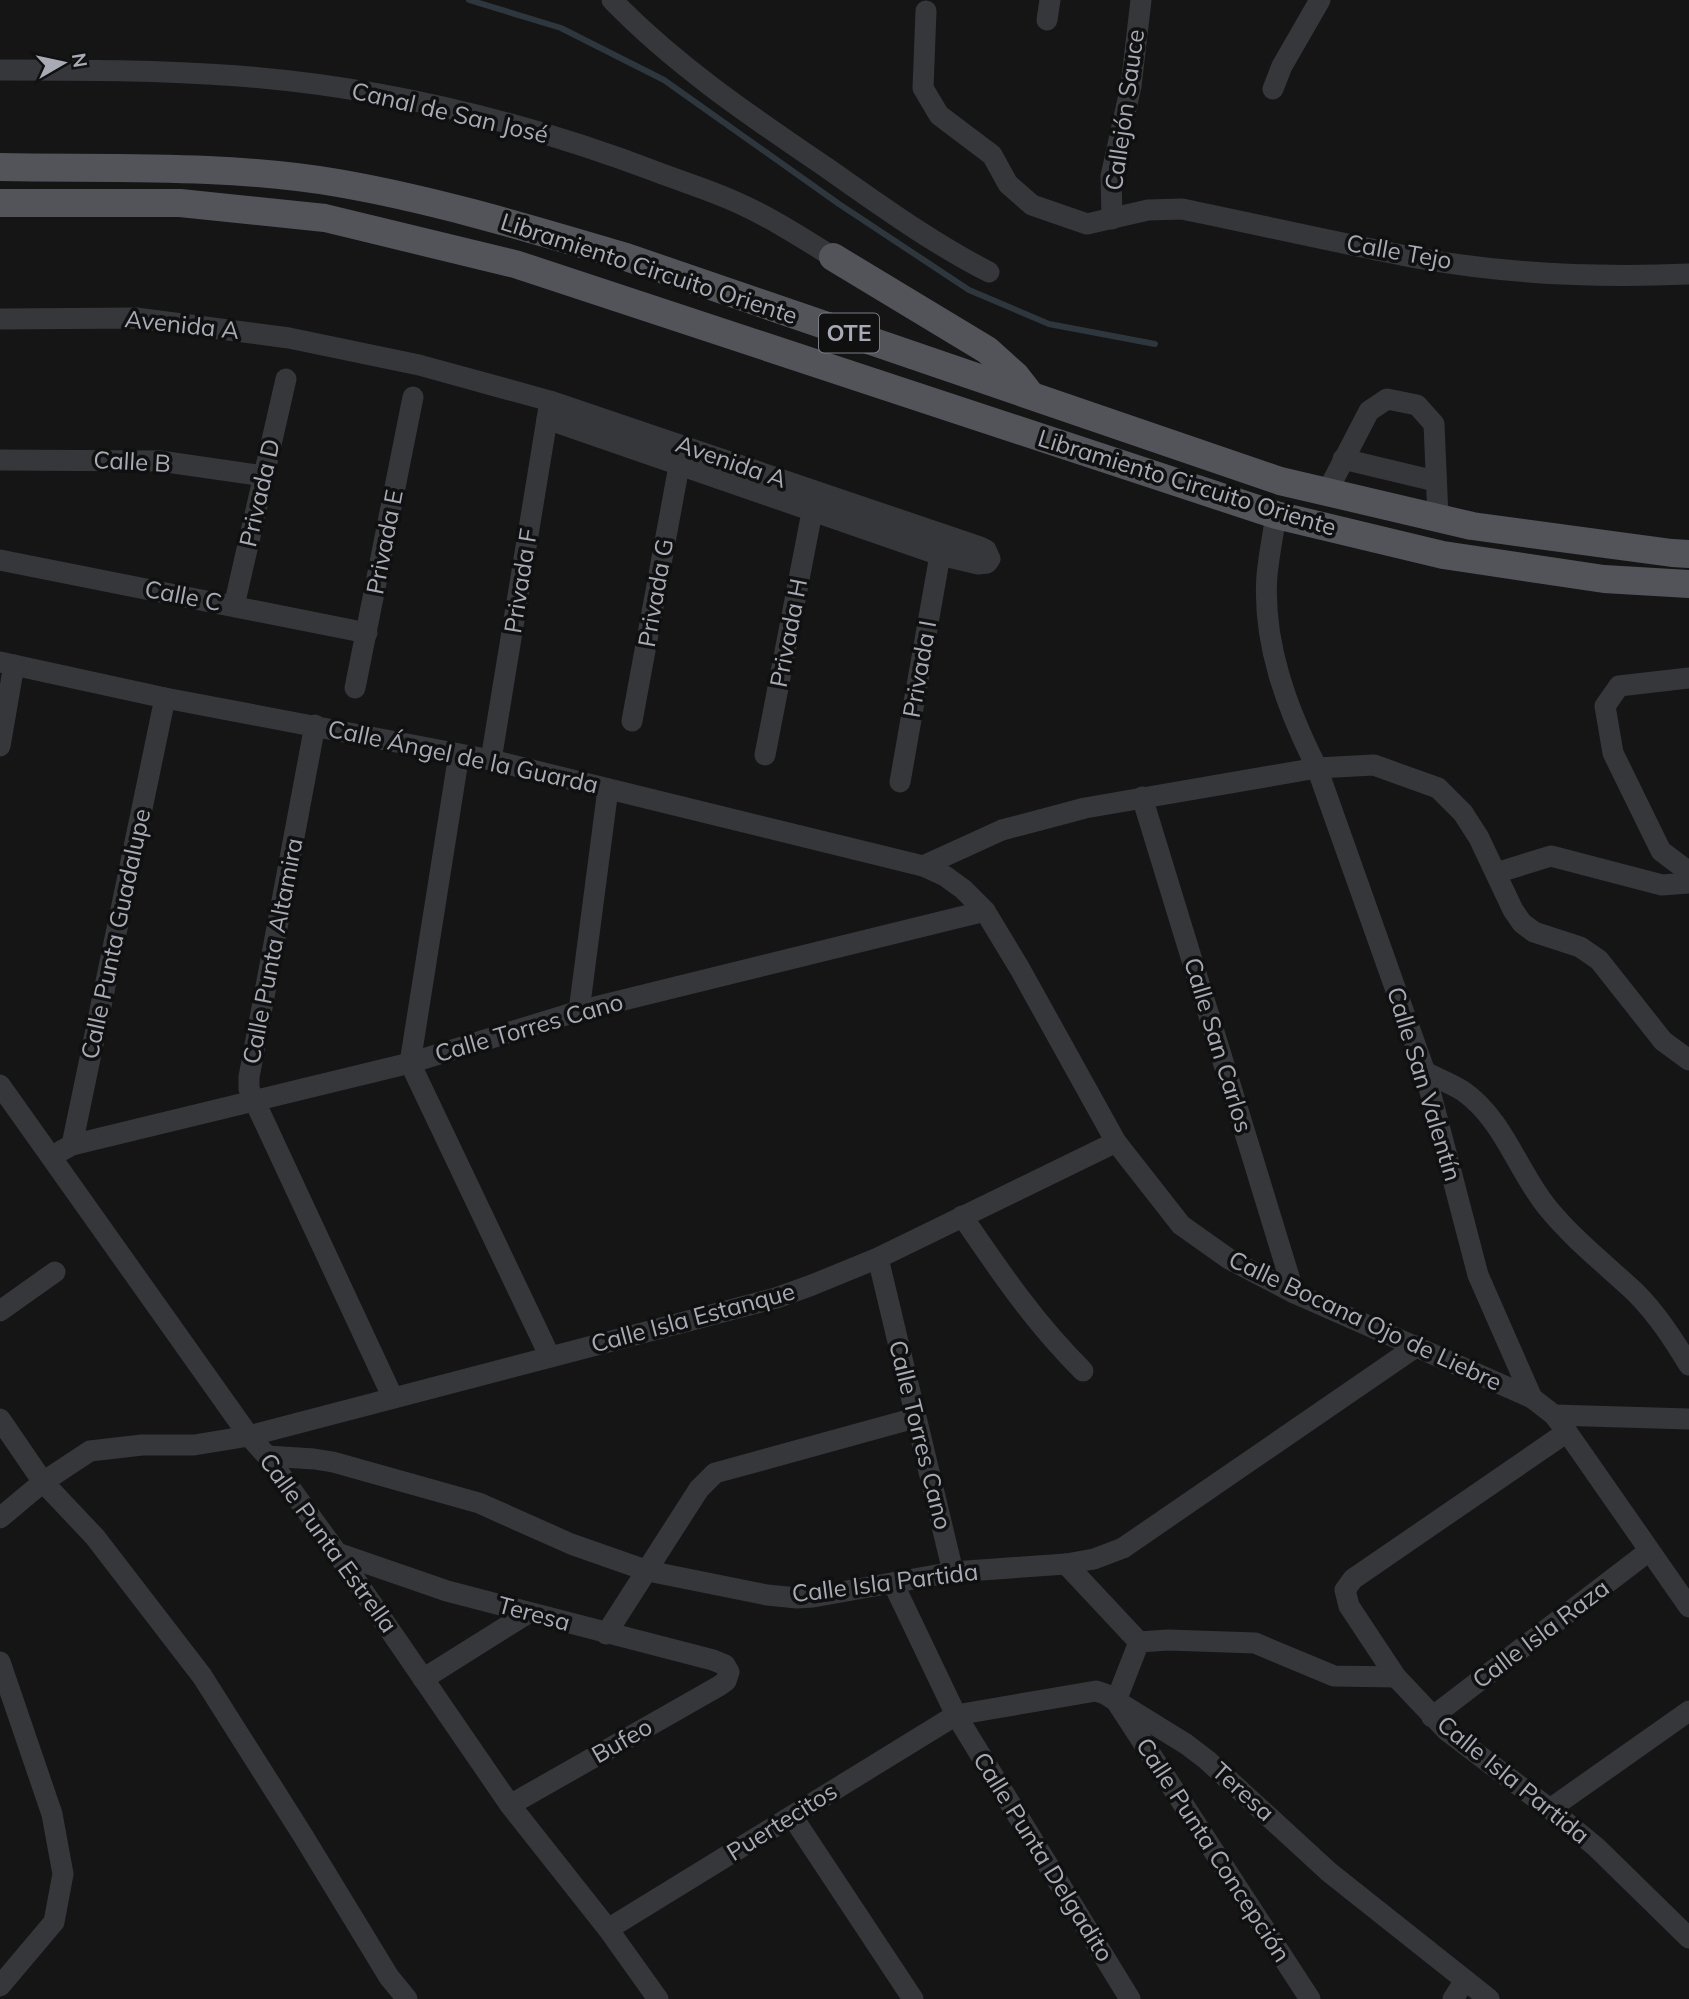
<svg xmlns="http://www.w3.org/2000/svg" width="1689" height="1999" viewBox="0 0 1689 1999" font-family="Mulish,sans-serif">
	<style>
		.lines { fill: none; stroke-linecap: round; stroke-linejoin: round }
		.stream { stroke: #2f373e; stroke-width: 6 }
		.minor { stroke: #36373b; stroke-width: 21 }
		.major { stroke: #52545a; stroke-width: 28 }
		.labels { text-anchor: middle; stroke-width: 7; stroke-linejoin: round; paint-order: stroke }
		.shield { fill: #101011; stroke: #7a7c84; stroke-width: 2 }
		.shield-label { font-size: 23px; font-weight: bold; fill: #a8abb6 }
		.street-label { font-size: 24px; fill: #a8abb6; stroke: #101011 }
	</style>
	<rect width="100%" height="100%" fill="#151516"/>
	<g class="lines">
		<path class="stream" d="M469 0 561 28 664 80 839 204 969 290 1049 324 1155 344"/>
		<g class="minor">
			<path d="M612 0C676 66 752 117 827 168 880 205 932 243 989 272"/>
			<path d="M926 11 923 88 939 115 992 155 1008 184 1032 205 1087 224 1148 210 1182 209C1260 225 1338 243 1417 258 1506 274 1599 278 1689 274"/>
			<path d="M1047 20 1050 0"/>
			<path d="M0 70C80 70 159 70 239 76 382 87 523 121 657 172 683 182 710 190 736 202 770 217 801 237 833 257"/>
			<path d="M1273 89 1282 66 1320 0"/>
			<path d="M1112 219 1111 176 1131 86 1141 0"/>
			<path d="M0 319 136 318 289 338 419 365 550 401 980 547 986 550 990 559 987 563 978 564 940 555 547 419"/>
			<path d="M1343 459 1435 481"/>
			<path d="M0 460 160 461 263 476"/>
			<path d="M1327 492 1369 411 1387 399 1417 405 1434 424 1438 517"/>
			<path d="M1276 515C1273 535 1269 555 1267 575 1262 642 1287 709 1317 768L1425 1072 1478 1275 1532 1398"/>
			<path d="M0 560 367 633"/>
			<path d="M234 606 286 379"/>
			<path d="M0 662 165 698 491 760 923 866 945 876 963 889 985 911 1020 969 1116 1142 1181 1225 1229 1259 1294 1293 1532 1398 1554 1415 1567 1432 1689 1607"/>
			<path d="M1689 678 1619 686 1605 706 1613 753 1661 851 1689 872"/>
			<path d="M355 688 413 397"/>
			<path d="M632 721 679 466"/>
			<path d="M315 725 249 1077V1089L393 1398"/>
			<path d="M0 746 14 665"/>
			<path d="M459 754 410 1063 550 1357"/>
			<path d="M765 755 812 512"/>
			<path d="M491 760 549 407"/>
			<path d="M900 782 940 555"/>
			<path d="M1142 797 1294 1293"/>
			<path d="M923 866 1002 830 1085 808 1317 768 1374 765 1438 788 1463 813 1479 838 1513 910 1522 923 1534 932 1580 947 1599 960 1663 1041 1689 1060"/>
			<path d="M1496 873 1551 856 1662 885 1689 883"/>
			<path d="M579 1011 608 789"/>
			<path d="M1425 1072C1437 1078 1452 1084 1463 1091 1504 1120 1517 1170 1547 1207 1573 1239 1605 1264 1635 1292 1657 1314 1673 1339 1689 1365"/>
			<path d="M0 1085 249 1436 267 1456 337 1553 510 1805 608 1929 658 1999"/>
			<path d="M72 1145 410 1063 579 1011 985 911"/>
			<path d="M61 1151 72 1145 165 698"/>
			<path d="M962 1216C1001 1273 1034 1322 1083 1371"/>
			<path d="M878 1258 953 1572"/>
			<path d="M0 1311 55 1272"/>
			<path d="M1554 1415 1689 1419"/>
			<path d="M0 1419 43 1482 95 1537 202 1676 302 1834 389 1977 407 1999"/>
			<path d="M1567 1432 1353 1579 1345 1590 1349 1606 1396 1677 1447 1731 1550 1809 1596 1847 1689 1938"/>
			<path d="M267 1456 314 1459 333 1462 479 1503 571 1544 648 1571 767 1595 797 1598 813 1597 953 1572 1066 1564 1094 1559 1123 1548 1417 1346"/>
			<path d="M0 1518 43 1482 90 1451 142 1445H194L249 1436 776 1298 812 1285 878 1258 1116 1142"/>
			<path d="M337 1553 447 1591 713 1660 725 1665 729 1672 726 1681 719 1686 510 1805"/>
			<path d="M1066 1564 1139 1642"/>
			<path d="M893 1583 956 1715 1130 1999"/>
			<path d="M606 1634 699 1489 715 1473 915 1418"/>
			<path d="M1139 1642 1116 1701 1310 1999"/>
			<path d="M1139 1642 1168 1640 1255 1643 1334 1676 1396 1677"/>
			<path d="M0 1662 52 1814 63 1874 54 1922 0 1986"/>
			<path d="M423 1679 528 1613"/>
			<path d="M1432 1717 1649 1551"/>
			<path d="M1550 1809 1689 1711"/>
			<path d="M792 1816 913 1999"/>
			<path d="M608 1929 956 1715 1096 1691 1105 1694 1186 1744 1207 1760 1329 1872 1489 1999"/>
			<path d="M1453 1999 1465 1980"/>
		</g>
		<g class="major">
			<path d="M0 167C112 169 227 164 338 183 436 200 531 229 626 257L1280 481 1472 526 1672 553 1689 554"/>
			<path d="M0 203H180L325 218 515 264 1276 515 1443 555 1604 579 1689 584"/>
			<path d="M833 257 987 350 1016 376 1030 394"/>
		</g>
	</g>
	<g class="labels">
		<rect class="shield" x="819" y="313.5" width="60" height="39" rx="5"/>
		<g class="shield-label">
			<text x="849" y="341">OTE</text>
		</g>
		<g class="street-label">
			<text transform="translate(1125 110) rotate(-82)" y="8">Callejón Sauce</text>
			<text transform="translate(450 113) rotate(13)" y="8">Canal de San José</text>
			<text transform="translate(1399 252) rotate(10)" y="8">Calle Tejo</text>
			<text transform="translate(649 269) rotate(18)" y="8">Libramiento Circuito Oriente</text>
			<text transform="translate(182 325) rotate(6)" y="8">Avenida A</text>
			<text transform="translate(132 462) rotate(3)" y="8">Calle B</text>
			<text transform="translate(731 462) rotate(19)" y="8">Avenida A</text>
			<text transform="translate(1187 483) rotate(17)" y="8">Libramiento Circuito Oriente</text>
			<text transform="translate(260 493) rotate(-77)" y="8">Privada D</text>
			<text transform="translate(385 542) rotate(-79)" y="8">Privada E</text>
			<text transform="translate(521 581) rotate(-81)" y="8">Privada F</text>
			<text transform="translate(656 593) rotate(-80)" y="8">Privada G</text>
			<text transform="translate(183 596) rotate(11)" y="8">Calle C</text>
			<text transform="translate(789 633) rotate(-79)" y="8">Privada H</text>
			<text transform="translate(920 669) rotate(-80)" y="8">Privada I</text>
			<text transform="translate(463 757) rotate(12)" y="8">Calle Ángel de la Guarda</text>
			<text transform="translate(116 934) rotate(-78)" y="8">Calle Punta Guadalupe</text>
			<text transform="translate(273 951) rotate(-79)" y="8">Calle Punta Altamira</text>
			<text transform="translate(529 1028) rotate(-16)" y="8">Calle Torres Cano</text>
			<text transform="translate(1218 1045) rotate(73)" y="8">Calle San Carlos</text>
			<text transform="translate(1424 1084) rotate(73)" y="8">Calle San Valentín</text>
			<text transform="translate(693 1318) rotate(-15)" y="8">Calle Isla Estanque</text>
			<text transform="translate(1365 1321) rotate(25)" y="8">Calle Bocana Ojo de Liebre</text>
			<text transform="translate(920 1435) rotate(76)" y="8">Calle Torres Cano</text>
			<text transform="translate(328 1543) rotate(54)" y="8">Calle Punta Estrella</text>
			<text transform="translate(885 1583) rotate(-7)" y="8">Calle Isla Partida</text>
			<text transform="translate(534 1614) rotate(15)" y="8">Teresa</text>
			<text transform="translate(1541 1634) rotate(-37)" y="8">Calle Isla Raza</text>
			<text transform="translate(622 1741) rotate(-30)" y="8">Bufeo</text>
			<text transform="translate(1513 1780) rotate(39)" y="8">Calle Isla Partida</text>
			<text transform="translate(1243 1792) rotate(42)" y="8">Teresa</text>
			<text transform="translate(782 1822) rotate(-32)" y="8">Puertecitos</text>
			<text transform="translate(1213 1850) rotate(57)" y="8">Calle Punta Concepción</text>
			<text transform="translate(1043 1857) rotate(58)" y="8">Calle Punta Delgadito</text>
		</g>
	</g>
	<g transform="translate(63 63) rotate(81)" stroke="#101011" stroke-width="5" paint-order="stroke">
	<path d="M0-5L12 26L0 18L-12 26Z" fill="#a8abb6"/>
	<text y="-10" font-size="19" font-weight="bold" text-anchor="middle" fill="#a8abb6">N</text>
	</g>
</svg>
